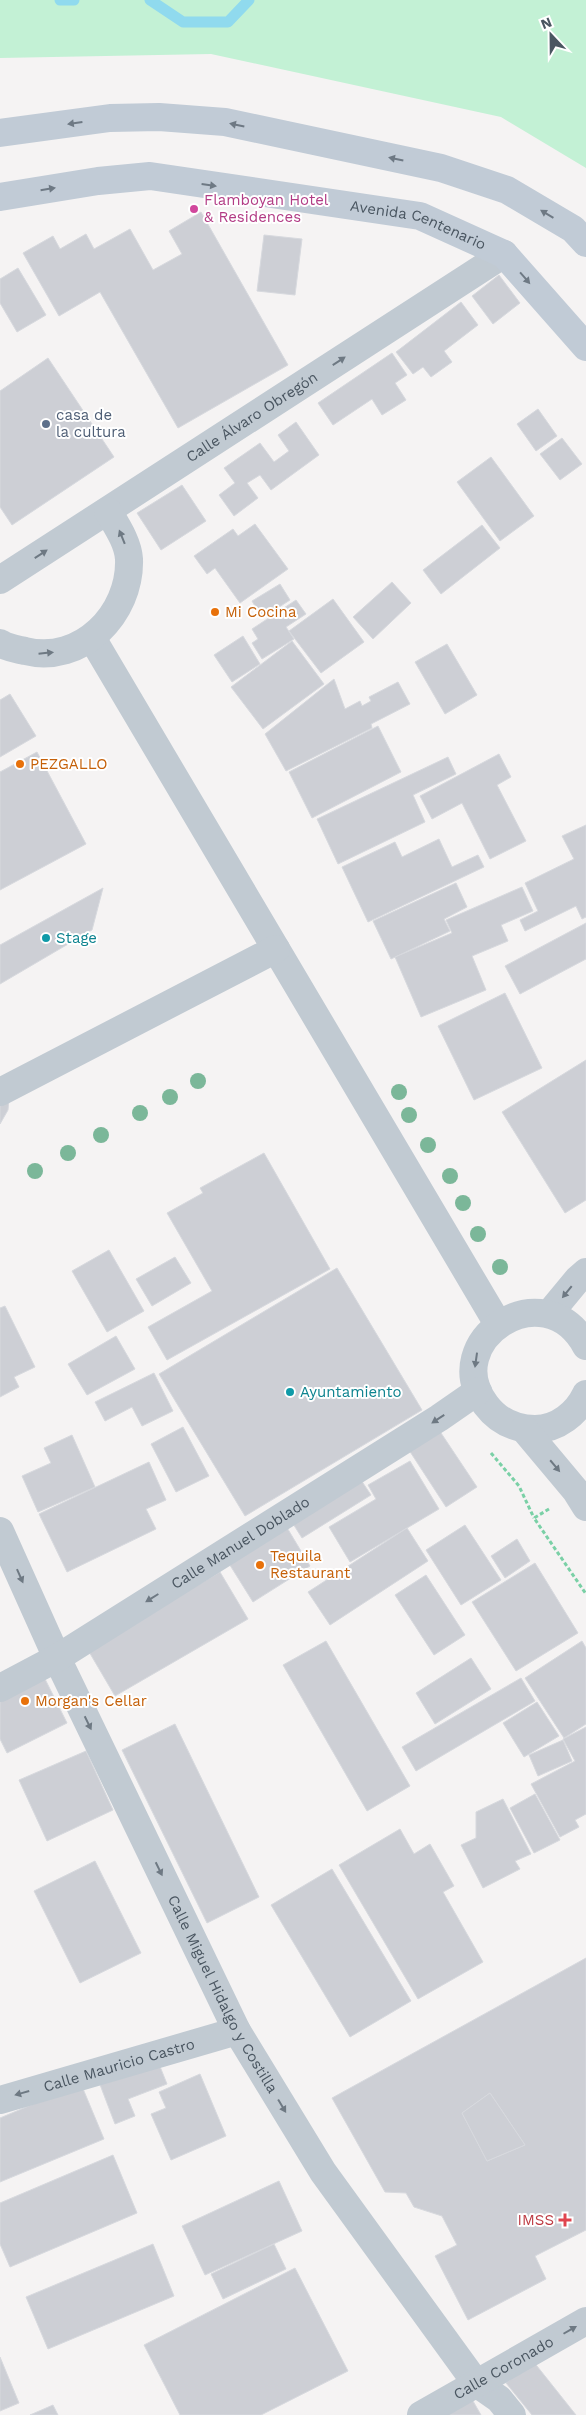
<svg xmlns="http://www.w3.org/2000/svg" width="586" height="2415" viewBox="0 0 586 2415" font-family="'Work Sans',sans-serif">
<style>
.green{fill:#c3f1d5}
.lines{fill:none;stroke-linecap:round;stroke-linejoin:round}
.stream{stroke:#90daee;stroke-width:11}
.building{fill:#cdcfd5;stroke:#d7d9de;fill-rule:evenodd}
.path{stroke:#7ad0a6;stroke-width:3;stroke-dasharray:4 2.5;stroke-linecap:butt}
.street{stroke:#c1cad2;stroke-width:28}
.secondary{stroke:#c1cbd6;stroke-width:28}
.tree{fill:#7bb799}
.oneway{fill:#6e7984}
.oneway2{fill:#6e7983}
.hotel-dot{fill:#d1479c;stroke:#fff;stroke-width:2}
.service-dot{fill:#5c6f8a;stroke:#fff;stroke-width:2}
.food-dot{fill:#e8710a;stroke:#fff;stroke-width:2}
.culture-dot{fill:#0f9aa8;stroke:#fff;stroke-width:2}
.health-dot{fill:#e0444e;stroke:#fff;stroke-width:2}
.labels{text-anchor:middle;stroke-width:4;stroke-linejoin:round;paint-order:stroke}
.hotel-label{font-size:15px;fill:#b23c85;stroke:#fff;text-anchor:start}
.street-label{font-size:15px;fill:#4a5661;stroke:#fff}
.service-label{font-size:15px;fill:#4e5e75;stroke:#fff;text-anchor:start}
.food-label{font-size:15px;fill:#c56008;stroke:#fff;text-anchor:start}
.culture-label{font-size:15px;fill:#0d838f;stroke:#fff;text-anchor:start}
.health-label{font-size:15px;fill:#be3a42;stroke:#fff;text-anchor:end}
</style>
<rect width="100%" height="100%" fill="#f5f3f3"/>
<path class="green" d="M0,0H586V168L501,117L211,54L0,58Z"/>
<g class="lines">
<g class="stream">
<path d="M60,0H74"/>
<path d="M150,0L183,22H228L249,0"/>
</g>
</g>
<g class="building">
<path d="M201,212L288,365L178,428L100,292L59,316L23,253L53,236L60,249L86,234L94,249L130,229L153,270L182,254L169,231Z"/>
<path d="M264,235L302,239L295,295L257,291Z"/>
<path d="M18,268L46,315L17,332L0,303V279Z"/>
<path d="M499,275L520,303L493,324L472,296Z"/>
<path d="M461,302L478,325L444,351L452,362L431,377L423,367L413,374L396,352Z"/>
<path d="M392,353L407,375L395,383L406,400L382,415L372,399L333,425L318,403Z"/>
<path d="M48,358L114,457L12,525L0,507V391Z"/>
<path d="M538,409L557,436L536,451L517,424Z"/>
<path d="M296,422L319,455L271,490L260,475L247,483L258,498L234,516L219,495L235,483L224,468L260,443L274,462L289,451L278,435Z"/>
<path d="M562,438L582,464L560,480L540,454Z"/>
<path d="M491,457L534,516L500,541L457,482Z"/>
<path d="M182,485L206,521L161,550L137,513Z"/>
<path d="M255,524L288,569L240,603L215,568L207,574L194,556L233,529L238,536Z"/>
<path d="M482,525L500,548L441,594L423,570Z"/>
<path d="M392,582L411,603L373,639L353,617Z"/>
<path d="M280,584L290,600L262,618L252,601Z"/>
<path d="M333,599L364,642L321,673L289,631Z"/>
<path d="M296,600L306,614L286,627L294,639L262,659L252,643L258,639L252,629Z"/>
<path d="M243,636L260,664L232,682L214,655Z"/>
<path d="M292,641L324,684L263,729L231,687Z"/>
<path d="M447,644L477,695L445,714L415,662Z"/>
<path d="M334,679L345,709L360,701L362,706L371,701L369,697L398,682L410,704L371,724L372,728L286,771L265,734Z"/>
<path d="M10,694L36,736L0,757V700Z"/>
<path d="M378,726L401,772L312,818L289,772Z"/>
<path d="M37,752L86,844L0,890V772Z"/>
<path d="M499,754L511,777L497,785L526,841L490,859L462,803L432,819L420,796Z"/>
<path d="M448,757L456,774L413,795L425,822L338,864L317,819Z"/>
<path d="M586,825V917L582,919L576,906L525,931L520,920L538,911L525,883L574,859L562,836Z"/>
<path d="M439,839L452,867L478,855L484,867L368,922L342,867L395,842L402,857Z"/>
<path d="M456,883L467,907L444,919L450,931L391,959L373,921Z"/>
<path d="M522,887L533,911L501,925L508,941L472,956L486,990L421,1017L395,957L452,933L446,920Z"/>
<path d="M103,888L92,930L0,984V945Z"/>
<path d="M586,923V959L520,994L505,966Z"/>
<path d="M505,993L542,1068L474,1100L438,1026Z"/>
<path d="M586,1060V1200L565,1213L502,1112Z"/>
<path d="M0,1080L9,1099L8,1110L0,1124Z"/>
<path d="M264,1153L330,1269L167,1360L148,1327L212,1291L167,1213L203,1193L200,1188Z"/>
<path d="M109,1250L144,1311L107,1332L72,1271Z"/>
<path d="M175,1257L191,1283L152,1306L136,1279Z"/>
<path d="M337,1268L422,1410L245,1516L159,1374Z"/>
<path d="M5,1306L35,1367L14,1377L19,1387L0,1397V1308Z"/>
<path d="M116,1336L135,1369L87,1395L68,1364Z"/>
<path d="M154,1373L173,1411L142,1426L132,1407L105,1421L95,1402Z"/>
<path d="M183,1427L209,1476L176,1492L151,1444Z"/>
<path d="M437,1427L477,1487L446,1507L407,1447Z"/>
<path d="M72,1435L95,1487L38,1512L22,1476L51,1463L44,1448Z"/>
<path d="M410,1461L439,1509L350,1562L329,1527L376,1499L368,1485Z"/>
<path d="M149,1462L166,1500L146,1509L156,1529L67,1572L39,1514Z"/>
<path d="M359,1477L371,1495L302,1538L290,1519Z"/>
<path d="M465,1525L501,1580L461,1605L426,1550Z"/>
<path d="M286,1526L310,1566L253,1602L228,1562Z"/>
<path d="M407,1528L428,1561L330,1625L308,1592Z"/>
<path d="M517,1539L530,1561L505,1578L491,1556Z"/>
<path d="M535,1563L578,1633L516,1671L472,1602Z"/>
<path d="M220,1572L248,1619L115,1696L88,1650Z"/>
<path d="M426,1575L465,1635L434,1655L395,1595Z"/>
<path d="M326,1641L410,1786L367,1811L283,1665Z"/>
<path d="M582,1641L586,1648V1724L564,1738L525,1678Z"/>
<path d="M471,1658L491,1689L435,1724L416,1693Z"/>
<path d="M42,1673L67,1723L7,1753L0,1739V1693Z"/>
<path d="M521,1678L535,1701L416,1771L402,1747Z"/>
<path d="M537,1702L559,1736L524,1757L503,1723Z"/>
<path d="M175,1724L259,1897L207,1923L122,1750Z"/>
<path d="M586,1727V1814L575,1820L579,1827L560,1837L531,1784L575,1761L563,1739Z"/>
<path d="M563,1740L572,1761L538,1776L529,1755Z"/>
<path d="M86,1751L113,1810L47,1841L19,1780Z"/>
<path d="M535,1794L560,1840L534,1853L510,1808Z"/>
<path d="M503,1799L531,1854L515,1861L520,1869L483,1888L461,1845L476,1838V1812Z"/>
<path d="M400,1829L414,1854L430,1844L454,1886L443,1892L483,1962L418,1999L339,1865Z"/>
<path d="M95,1861L141,1953L80,1983L34,1891Z"/>
<path d="M332,1869L411,2001L350,2037L271,1905Z"/>
<path d="M586,1958V2230L535,2256L546,2279L468,2320L435,2256L457,2245L442,2216L414,2207L406,2193L385,2192L332,2098ZM490,2093L525,2145L487,2161L462,2113Z"/>
<path d="M157,2059L167,2084L128,2099L135,2116L115,2124L99,2082Z"/>
<path d="M200,2074L226,2136L171,2160L151,2114L166,2108L159,2092Z"/>
<path d="M81,2084L104,2139L0,2182V2118Z"/>
<path d="M490,2093L525,2145L487,2161L462,2113Z"/>
<path d="M113,2155L137,2213L10,2267L0,2244V2203Z"/>
<path d="M279,2181L302,2231L205,2275L182,2226Z"/>
<path d="M153,2244L174,2296L48,2349L26,2297Z"/>
<path d="M274,2244L286,2269L223,2299L211,2274Z"/>
<path d="M295,2268L348,2371L261,2415H180L144,2345Z"/>
<path d="M0,2357L19,2403L0,2411Z"/>
<path d="M533,2361L576,2415H532L506,2383Z"/>
<path d="M469,2394L481,2415H441Z"/>
<path d="M53,2405L58,2415H30Z"/>
</g>
<g class="lines">
<g class="path">
<path d="M491,1453L519,1486L534,1518"/>
<path d="M549,1509L534,1518L586,1594"/>
</g>
<g class="street">
<path id="s1" d="M0,580L504,254"/>
<path d="M92,638L498,1324"/>
<path d="M0,643C7,648 16,649 25,651C81,665 131,614 129,559C128,542 116,525 108,511"/>
<path d="M0,1092L276,949"/>
<path d="M549,1314L578,1279L586,1272"/>
<path d="M586,1346C544,1269 437,1342 486,1405C498,1421 515,1429 535,1429C558,1429 577,1413 586,1394"/>
<path d="M524,1429L576,1491L586,1507"/>
<path id="s2" d="M0,1531L57,1658L237,2031L323,2172L476,2383L499,2399L512,2415"/>
<path id="s3" d="M0,1688L57,1658L439,1418L478,1391"/>
<path id="s4" d="M0,2100L237,2031"/>
<path id="s5" d="M421,2415L586,2321"/>
</g>
<g class="secondary">
<path d="M0,133L110,118L159,117L225,122L441,168L507,190L573,229L586,243"/>
<path id="s6" d="M0,197L98,181L150,176L420,216L504,254L586,347"/>
</g>
</g>
<g class="tree">
<circle cx="198" cy="1081" r="8"/>
<circle cx="399" cy="1092" r="8"/>
<circle cx="170" cy="1097" r="8"/>
<circle cx="140" cy="1113" r="8"/>
<circle cx="409" cy="1115" r="8"/>
<circle cx="101" cy="1135" r="8"/>
<circle cx="428" cy="1145" r="8"/>
<circle cx="68" cy="1153" r="8"/>
<circle cx="35" cy="1171" r="8"/>
<circle cx="450" cy="1176" r="8"/>
<circle cx="463" cy="1203" r="8"/>
<circle cx="478" cy="1234" r="8"/>
<circle cx="500" cy="1267" r="8"/>
</g>
<defs><path id="oneway-solid" d="M-6-.8H1V-3.2L6.5 0L1 3.2V.8H-6Z" transform="scale(1.25)"/></defs>
<g class="oneway">
<use href="#oneway-solid" transform="translate(75 123) rotate(172)"/>
<use href="#oneway-solid" transform="translate(237 125) rotate(-168)"/>
<use href="#oneway-solid" transform="translate(396 159) rotate(-168)"/>
<use href="#oneway-solid" transform="translate(209 185) rotate(8)"/>
<use href="#oneway-solid" transform="translate(48 189) rotate(-9)"/>
<use href="#oneway-solid" transform="translate(547 214) rotate(-149)"/>
<use href="#oneway-solid" transform="translate(525 278) rotate(49)"/>
</g>
<g class="oneway2">
<use href="#oneway-solid" transform="translate(339 361) rotate(-33)"/>
<use href="#oneway-solid" transform="translate(122 537) rotate(-112)"/>
<use href="#oneway-solid" transform="translate(41 554) rotate(-33)"/>
<use href="#oneway-solid" transform="translate(46 653) rotate(-6)"/>
<use href="#oneway-solid" transform="translate(567 1292) rotate(129)"/>
<use href="#oneway-solid" transform="translate(476 1360) rotate(98)"/>
<use href="#oneway-solid" transform="translate(438 1419) rotate(147)"/>
<use href="#oneway-solid" transform="translate(555 1466) rotate(50)"/>
<use href="#oneway-solid" transform="translate(20 1576) rotate(66)"/>
<use href="#oneway-solid" transform="translate(152 1598) rotate(148)"/>
<use href="#oneway-solid" transform="translate(88 1723) rotate(64)"/>
<use href="#oneway-solid" transform="translate(159 1869) rotate(64)"/>
<use href="#oneway-solid" transform="translate(22 2093) rotate(164)"/>
<use href="#oneway-solid" transform="translate(282 2106) rotate(59)"/>
<use href="#oneway-solid" transform="translate(570 2330) rotate(-30)"/>
</g>
<circle class="hotel-dot" cx="194" cy="209" r="5"/>
<circle class="service-dot" cx="46" cy="424" r="5"/>
<g class="food-dot">
<circle cx="215" cy="612" r="5"/>
<circle cx="20" cy="764" r="5"/>
<circle cx="260" cy="1565" r="5"/>
<circle cx="25" cy="1701" r="5"/>
</g>
<g class="culture-dot">
<circle cx="46" cy="938" r="5"/>
<circle cx="290" cy="1392" r="5"/>
</g>
<path class="health-dot" d="M562.5 2212.5h5v5h5v5h-5v5h-5v-5h-5v-5h5z"/>
<g class="labels">
<g class="hotel-label">
<text x="204" y="205">Flamboyan Hotel<tspan x="204" dy="17">&amp; Residences</tspan></text>
</g>
<g class="street-label">
<text dy="5" stroke="none"><textPath href="#s6" startOffset="425">Avenida Centenario</textPath></text>
<text dy="5" stroke="none"><textPath href="#s1" startOffset="300">Calle Álvaro Obregón</textPath></text>
<text dy="5" stroke="none"><textPath href="#s3" startOffset="281">Calle Manuel Doblado</textPath></text>
<text dy="5" stroke="none"><textPath href="#s2" startOffset="514">Calle Miguel Hidalgo y Costilla</textPath></text>
<text dy="5" stroke="none"><textPath href="#s4" startOffset="124">Calle Mauricio Castro</textPath></text>
<text dy="5" stroke="none"><textPath href="#s5" startOffset="95">Calle Coronado</textPath></text>
</g>
<g class="service-label">
<text x="56" y="420">casa de<tspan x="56" dy="17">la cultura</tspan></text>
</g>
<g class="food-label">
<text x="225" y="617">Mi Cocina</text>
<text x="30" y="769">PEZGALLO</text>
<text x="270" y="1561">Tequila<tspan x="270" dy="17">Restaurant</tspan></text>
<text x="35" y="1706">Morgan's Cellar</text>
</g>
<g class="culture-label">
<text x="56" y="943">Stage</text>
<text x="300" y="1397">Ayuntamiento</text>
</g>
<g class="health-label">
<text x="554" y="2225">IMSS</text>
</g>
</g>
<g transform="translate(551 35) rotate(338)" stroke="#ffffff" stroke-width="4" paint-order="stroke">
<path d="M0-4L9 19L0 12L-9 19Z" fill="#4a5661"/>
<text y="-8" font-size="14" font-weight="bold" text-anchor="middle" fill="#4a5661">N</text>
</g>
</svg>
